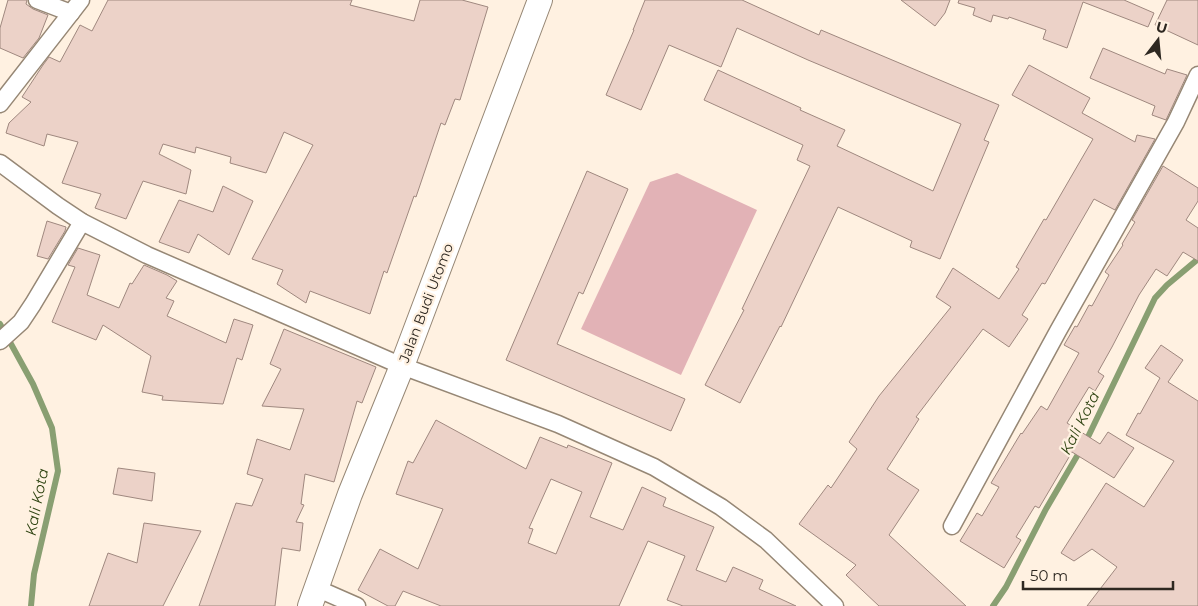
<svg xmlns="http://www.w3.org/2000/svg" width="1198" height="606" viewBox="0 0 1198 606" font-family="Montserrat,sans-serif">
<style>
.green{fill:#e2b2b6}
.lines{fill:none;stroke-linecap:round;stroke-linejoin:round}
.stream{stroke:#899f72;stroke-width:6}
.building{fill:#ecd2c8;stroke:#9f887f;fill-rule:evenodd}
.street-casing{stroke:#968775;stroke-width:19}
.secondary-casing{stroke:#968775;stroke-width:26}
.street{stroke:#fff;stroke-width:16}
.secondary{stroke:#fff;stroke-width:24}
.labels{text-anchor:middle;stroke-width:4.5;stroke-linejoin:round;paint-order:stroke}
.street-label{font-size:14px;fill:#2e2821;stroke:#fff1e1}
.water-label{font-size:15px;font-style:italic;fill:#2f4412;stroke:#fff1e1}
</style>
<rect width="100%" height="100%" fill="#fff1e1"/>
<path class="green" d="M677,173L757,210L681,375L581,329L650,182Z"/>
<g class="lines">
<g class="stream">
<path d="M0,324L33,384L52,428L58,471L34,574L31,606"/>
<path d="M993,606L1006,587L1046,509L1087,439L1155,298L1167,285L1198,259"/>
</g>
</g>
<g class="building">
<path d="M8,0H27L26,4L33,9L48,15L39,38L23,58L0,48V28Z"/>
<path d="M108,0H352L350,5L414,21L420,0H462L488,7L460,100L455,99L445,125L441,123L416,197L414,196L387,273L384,271L370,314L310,291L306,303L277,284L283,270L252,259L313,145L284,132L266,173L230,163L231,157L196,147L195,153L163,144L159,154L191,170L186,194L143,181L126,219L95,208L101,194L62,183L78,142L47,134L44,146L6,133L9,123L31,102L22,97L43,65L49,57L60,62L80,25L92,31Z"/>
<path d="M645,0H742L819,35L821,30L999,105L984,140L989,142L940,259L910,247L912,241L838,207L781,327L780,326L740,403L705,385L744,310L742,309L810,166L797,160L803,145L704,100L718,70L801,108L800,110L845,130L837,146L933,191L961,124L808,60L737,28L721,67L669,45L641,110L606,95L634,30H633Z"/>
<path d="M901,0H950L945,13L935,26Z"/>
<path d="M959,0H1124L1154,13L1148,27L1083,2L1067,48L1043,39L1046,30L1009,17L1008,19L993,15L991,22L973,15L975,8L958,3Z"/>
<path d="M1167,0H1198V45L1155,25Z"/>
<path d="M1103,48L1165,74L1167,69L1187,75L1166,120L1152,115L1155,106L1090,78Z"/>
<path d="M1029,65L1090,98L1082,113L1135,142L1137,135L1155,139L1115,210L1094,199L1045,284L1042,283L1022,315L1028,319L1009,347L983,329L916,417L919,419L887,469L919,490L889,535L966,606H879L846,575L856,565L799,524L828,485L831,488L857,449L849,442L879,396L951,307L936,297L953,268L999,299L1019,269L1016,267L1044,219L1046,220L1093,139L1012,95Z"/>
<path d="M1163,166L1198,188V201L1186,220L1198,228V261L1183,252L1167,276L1156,269L1139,295L1112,347L1098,372L1104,376L1095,391L1089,387L1067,423L1100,444L1108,432L1134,448L1114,478L1072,452L1039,508L1035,506L1016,537L1021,540L1004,568L960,541L977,513L982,516L999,487L991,483L1021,433L1022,434L1041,406L1047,410L1079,353L1064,345L1075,326L1077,327L1089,305L1092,306L1109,275L1105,272L1123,245L1122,244L1135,222L1132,220Z"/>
<path d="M587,171L628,189L583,294L579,292L557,344L685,399L671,431L506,360Z"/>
<path d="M223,186L253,201L229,255L198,234L189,253L159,242L179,200L213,212Z"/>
<path d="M47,221L66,227L65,231L48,259L37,256Z"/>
<path d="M78,248L100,255L87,295L119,308L130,283L132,284L144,265L167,275L177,281L166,298L174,301L167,316L226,343L234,319L253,325L242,360L237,358L223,404L162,400L163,396L142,392L151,356L103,325L96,340L52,322L75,267L68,265Z"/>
<path d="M284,329L376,367L362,403L357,401L334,482L305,474L301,504L304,505L296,522L303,523L300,551L282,548L275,606H199L236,503L252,506L263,479L247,474L257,439L290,450L304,409L262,406L281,369L270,364Z"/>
<path d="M1161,345L1183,360L1168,382L1198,401V606H1087L1117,567L1092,549L1074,561L1061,553L1106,483L1144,507L1174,461L1126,435L1138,413L1140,414L1160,378L1145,368Z"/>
<path d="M436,420L526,469L540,437L567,448L568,445L612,463L590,517L623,530L642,487L666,498L663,506L714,527L696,570L726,582L733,567L763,580L759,589L796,606H683L667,600L685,556L648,541L619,606H441L403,591L395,606H388L358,590L380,549L418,569L443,509L396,494L408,461L413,463ZM551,479L582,492L556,554L528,543L533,529L529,528Z"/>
<path d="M118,468L155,473L152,501L113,494Z"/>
<path d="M144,523L201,531L163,606H89L108,553L137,563Z"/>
</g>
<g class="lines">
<defs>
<g id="street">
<path d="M37,0L71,13L81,0"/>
<path d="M0,104L71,13"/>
<path d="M0,163L58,206L82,222L147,255L402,366L558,424L654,467L721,507L766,540L835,606"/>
<path d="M0,341L21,322L33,304L82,222"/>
<path d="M952,526L1058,331L1176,122L1198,75"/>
<path d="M316,588L357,606"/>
</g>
<path id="secondary" d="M310,606L350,494L402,366L540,0"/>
</defs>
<use href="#street" class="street-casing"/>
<use href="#secondary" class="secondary-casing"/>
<use href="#street" class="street"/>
<use href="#secondary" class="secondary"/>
</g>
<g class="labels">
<g class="street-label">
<text transform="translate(426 303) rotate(-69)" y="5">Jalan Budi Utomo</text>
</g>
<g class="water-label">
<text transform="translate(1080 423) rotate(-63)" y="5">Kali Kota</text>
<text transform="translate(37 502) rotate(-79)" y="5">Kali Kota</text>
</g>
</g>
<g transform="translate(1158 40) rotate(16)" stroke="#fff1e1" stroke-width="4" paint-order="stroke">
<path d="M0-4L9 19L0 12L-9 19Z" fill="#2e2821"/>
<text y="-8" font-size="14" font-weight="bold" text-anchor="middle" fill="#2e2821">U</text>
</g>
<path d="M1023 581v8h150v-8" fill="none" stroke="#2e2821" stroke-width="2.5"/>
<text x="1030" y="581" font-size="15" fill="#2e2821" stroke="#fff1e1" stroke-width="4" paint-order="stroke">50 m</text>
</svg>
